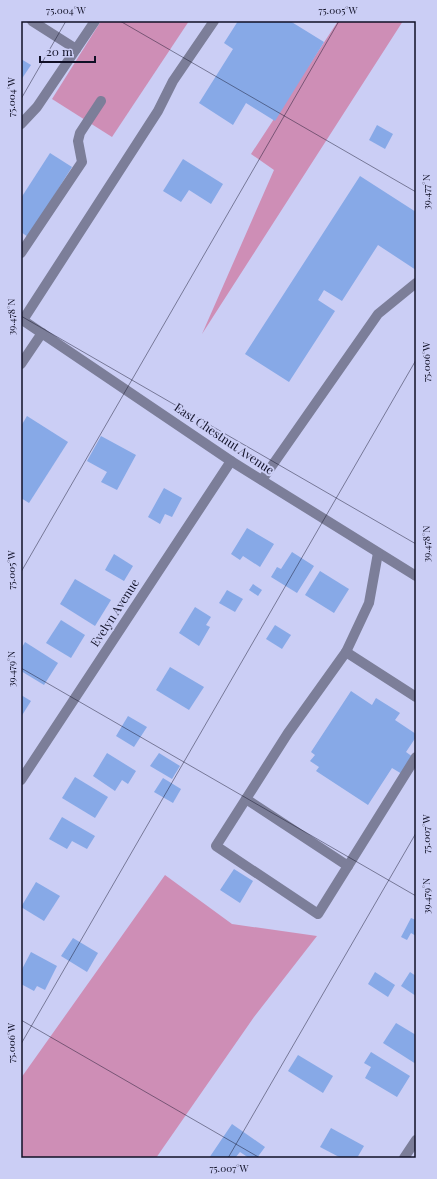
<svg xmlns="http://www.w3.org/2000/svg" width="437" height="1179" viewBox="0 0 437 1179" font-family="'Playfair Display',serif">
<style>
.green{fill:#ce8eb6}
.building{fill:#87a9e7}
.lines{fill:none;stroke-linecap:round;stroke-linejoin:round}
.minor{stroke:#7c7e99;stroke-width:10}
.ticks{fill:none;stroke:#101026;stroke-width:1;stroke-opacity:0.45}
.labels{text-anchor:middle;stroke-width:4;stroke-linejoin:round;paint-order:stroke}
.street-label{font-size:12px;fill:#101026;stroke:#cbcef5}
.neatline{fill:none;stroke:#101026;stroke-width:1.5}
.ticks-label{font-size:10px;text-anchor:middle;fill:#101026}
</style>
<rect width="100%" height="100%" fill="#cbcef5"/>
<g class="green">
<path d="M101,21H189L112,137L52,99Z"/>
<path d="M338,21H403L202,334L274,170L251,154Z"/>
<path d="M165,875L232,924L317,936L254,1017L156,1158H21V1078Z"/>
</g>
<g class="building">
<path d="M238,21H290L324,42L275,121L246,103L233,125L199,103L233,49L224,43Z"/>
<path d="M21,59L31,65L21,80Z"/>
<path d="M377,125L393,134L385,149L369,140Z"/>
<path d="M50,153L72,167L28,237L21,232V198Z"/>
<path d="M183,159L223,184L211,204L189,190L181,202L163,191Z"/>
<path d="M360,176L416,212V270L378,245L342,301L324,290L318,300L335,311L289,382L245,354Z"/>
<path d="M27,416L68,442L29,503L21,498V426Z"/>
<path d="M101,436L136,455L117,490L101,482L107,472L87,461Z"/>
<path d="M164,488L182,498L172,517L165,514L160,524L148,517Z"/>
<path d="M247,528L274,544L260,567L243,556L240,560L231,554Z"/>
<path d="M292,552L314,566L297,593L271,577L277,567L281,569Z"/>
<path d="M114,554L133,566L124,581L105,570Z"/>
<path d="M320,571L349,589L334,613L305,595Z"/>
<path d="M75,579L111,600L95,626L60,604Z"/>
<path d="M253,584L262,590L258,596L249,590Z"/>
<path d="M227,590L243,599L235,612L219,603Z"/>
<path d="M195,607L211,617L206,625L210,627L199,646L179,633Z"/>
<path d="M61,620L85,635L71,658L46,643Z"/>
<path d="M275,625L291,635L282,649L266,639Z"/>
<path d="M25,642L58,663L44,685L21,671V649Z"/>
<path d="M170,667L204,687L189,710L156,690Z"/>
<path d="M351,691L372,705L376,698L400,713L395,720L416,734V737L406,752L413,757L402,774L392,768L368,805L316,771L319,767L310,761L315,755L311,752Z"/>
<path d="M21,695L31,701L21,717Z"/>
<path d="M128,716L147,727L134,747L116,736Z"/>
<path d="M107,753L136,771L128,784L122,780L115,791L93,776Z"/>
<path d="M159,753L180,766L172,779L150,766Z"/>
<path d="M75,777L108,797L95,818L62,798Z"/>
<path d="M163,778L181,789L173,803L154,792Z"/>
<path d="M62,817L95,836L87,849L72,841L67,849L49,839Z"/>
<path d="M234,869L253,881L240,903L220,890Z"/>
<path d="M36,882L60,896L44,921L21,907Z"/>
<path d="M411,918L416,920V936L411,933L407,940L401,937Z"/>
<path d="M73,938L98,953L87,972L61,956Z"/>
<path d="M31,952L57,966L45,990L37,986L34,991L21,984V971Z"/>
<path d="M375,972L395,985L388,997L368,984Z"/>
<path d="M410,972L416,976V996L401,986Z"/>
<path d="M396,1023L416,1035V1064L383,1043Z"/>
<path d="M371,1052L410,1076L397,1097L365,1078L371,1067L364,1063Z"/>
<path d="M298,1055L333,1076L323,1093L288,1071Z"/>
<path d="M232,1124L265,1147L257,1158H249L240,1152L235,1158H209Z"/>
<path d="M331,1128L364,1146L357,1158H341L320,1147Z"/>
</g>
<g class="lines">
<g class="minor">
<path d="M32,21L76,49"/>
<path d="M21,124L37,107L95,21"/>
<path d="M21,253L82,162L78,141L80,133L101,101"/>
<path d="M21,319L231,461L416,576"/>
<path d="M23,320L158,111L173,81L214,21"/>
<path d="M21,364L42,333"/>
<path d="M262,480L378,314L416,283"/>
<path d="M378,553L369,603L346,652L288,733L216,846L318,914L416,757"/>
<path d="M346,652L416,697"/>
<path d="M21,780L231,461"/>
<path d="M246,799L348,866"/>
<path d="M404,1158L416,1140"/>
</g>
</g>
<path class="ticks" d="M120,21L416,192M21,99L66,21M21,316L416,544M21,572L339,21M21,668L416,896M21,1020L260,1158M21,1044L416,360M228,1158L416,833"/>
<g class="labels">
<g class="street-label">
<text transform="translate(224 439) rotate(34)" y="4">East Chestnut Avenue</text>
<text transform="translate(115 613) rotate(-57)" y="4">Evelyn Avenue</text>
</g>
</g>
<rect width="437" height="1179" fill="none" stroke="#cbcef5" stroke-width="44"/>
<path d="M40 56v6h55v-6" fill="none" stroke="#101026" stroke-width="2"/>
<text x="46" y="56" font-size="12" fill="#101026" stroke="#cbcef5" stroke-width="3" paint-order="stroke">20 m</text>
<rect x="22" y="22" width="393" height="1135" class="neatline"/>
<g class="ticks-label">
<text x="66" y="14">75.004°W</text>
<text x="338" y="14">75.005°W</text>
<text transform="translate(11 97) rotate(-90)" y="4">75.004°W</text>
<text transform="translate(426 192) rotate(-90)" y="4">39.477°N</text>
<text transform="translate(11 317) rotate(-90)" y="4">39.478°N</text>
<text transform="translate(426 362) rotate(-90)" y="4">75.006°W</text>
<text transform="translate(426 544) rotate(-90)" y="4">39.478°N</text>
<text transform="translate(11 570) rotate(-90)" y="4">75.005°W</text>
<text transform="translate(11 669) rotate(-90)" y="4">39.479°N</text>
<text transform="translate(426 834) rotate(-90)" y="4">75.007°W</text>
<text transform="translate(426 896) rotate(-90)" y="4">39.479°N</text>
<text transform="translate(11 1043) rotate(-90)" y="4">75.006°W</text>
<text x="229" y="1172">75.007°W</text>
</g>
</svg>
